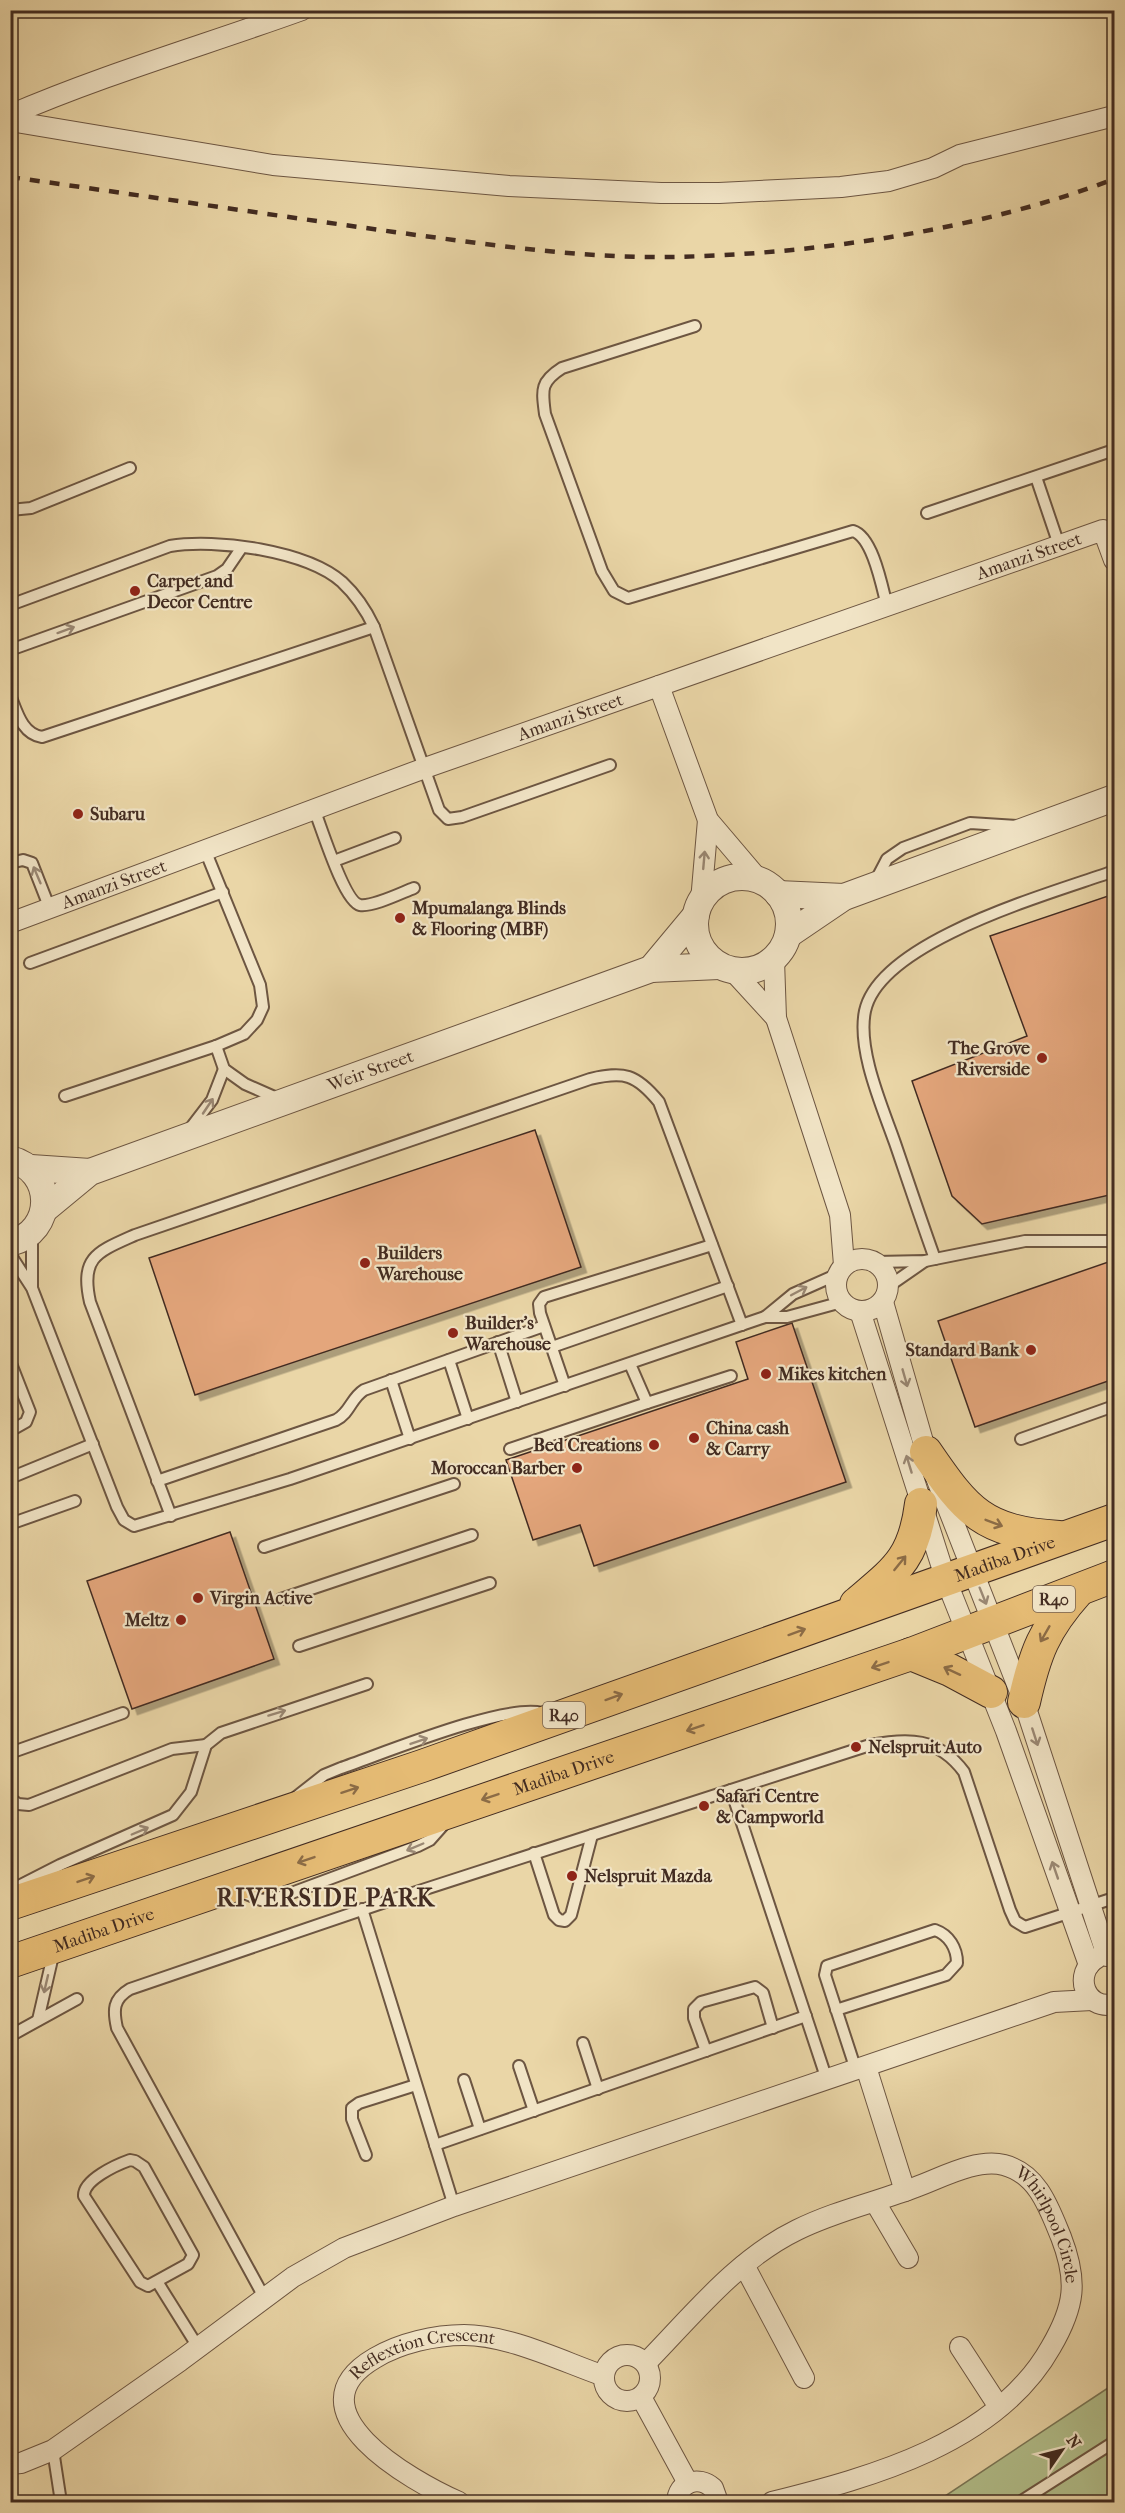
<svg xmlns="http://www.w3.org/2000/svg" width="1125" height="2513" viewBox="0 0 1125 2513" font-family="'IM FELL French Canon',serif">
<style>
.green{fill:#b2bf8b;stroke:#7a7656;stroke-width:1.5}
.building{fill:#e4a67c;stroke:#432c21;stroke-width:1.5;filter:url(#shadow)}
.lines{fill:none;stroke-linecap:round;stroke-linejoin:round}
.service-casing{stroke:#6d5642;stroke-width:14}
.minor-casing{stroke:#6d5642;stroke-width:22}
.tertiary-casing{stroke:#6d5642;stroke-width:28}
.primary-casing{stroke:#432c21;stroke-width:34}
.service{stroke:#f1e4c6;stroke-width:10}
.minor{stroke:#f1e4c6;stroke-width:20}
.tertiary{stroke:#f1e4c6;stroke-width:26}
.primary{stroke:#e5bb74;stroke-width:32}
.rail{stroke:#432c21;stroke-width:4.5;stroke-dasharray:10 10;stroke-linecap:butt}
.oneway{stroke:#9a8874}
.oneway2{stroke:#8c6c46}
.poi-dot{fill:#8f2418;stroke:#f1e4c6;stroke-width:2}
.labels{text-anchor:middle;stroke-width:4.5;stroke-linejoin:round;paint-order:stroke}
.shield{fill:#f1e4c6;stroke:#776352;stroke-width:1.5}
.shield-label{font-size:16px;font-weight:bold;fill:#432c21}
.street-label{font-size:18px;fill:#432c21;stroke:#f1e4c6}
.poi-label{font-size:18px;font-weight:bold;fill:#432c21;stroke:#f1e4c6;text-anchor:start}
.district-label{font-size:24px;font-weight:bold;letter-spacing:1.5px;fill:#432c21;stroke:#f1e4c6}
</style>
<defs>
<filter id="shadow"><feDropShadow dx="5.5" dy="5.5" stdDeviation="0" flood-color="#0004"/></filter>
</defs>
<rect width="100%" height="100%" fill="#ead6a7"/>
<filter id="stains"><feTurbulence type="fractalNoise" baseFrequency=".00333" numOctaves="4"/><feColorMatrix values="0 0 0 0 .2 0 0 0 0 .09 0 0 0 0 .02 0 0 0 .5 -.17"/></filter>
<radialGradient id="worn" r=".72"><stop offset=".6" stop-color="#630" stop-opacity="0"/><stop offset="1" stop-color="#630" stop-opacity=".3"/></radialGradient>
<path class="green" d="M1114,2384V2502H936Z"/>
<g class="building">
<path d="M1114,894V1194L982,1224L952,1196L912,1081L1027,1036L990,936Z"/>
<path d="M535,1130L581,1267L195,1395L149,1258Z"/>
<path d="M1114,1260V1379L975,1427L938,1321Z"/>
<path d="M792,1323L846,1482L594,1566L580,1525L533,1540L506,1460L748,1379L736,1342Z"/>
<path d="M230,1532L274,1659L132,1709L87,1581Z"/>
</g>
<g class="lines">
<defs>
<g id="service">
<path d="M695,326L562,368C540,382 542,390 545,414L602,571L614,591L628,598L853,531C873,537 882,587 887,606"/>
<path d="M1036,477L1059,545"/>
<path d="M10,510L31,508L130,468"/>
<path d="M927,513L1114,450"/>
<path d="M10,605L170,546C216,538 307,551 342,582C356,595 366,610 374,627L439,810L448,819L462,817L610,765"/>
<path d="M10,650L217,576L227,569L242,547"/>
<path d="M10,695C17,712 22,734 42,737L374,627"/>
<path d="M314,809C321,826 344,902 360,905C373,907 401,893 414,888"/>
<path d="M334,861L395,838"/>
<path d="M10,863L23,860L32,863L50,909"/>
<path d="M875,882L887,859L903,848L970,823L1017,826"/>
<path d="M30,963L223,892"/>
<path d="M216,1046L224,1069L245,1084L279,1099"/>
<path d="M65,1096L216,1046L244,1034L257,1020L263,1007L260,985L205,850"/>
<path d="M189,1130L212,1100L224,1069"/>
<path d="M32,1234V1287"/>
<path d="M10,1254L32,1288L117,1507L124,1520L134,1526L290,1479L765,1317H787L842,1302"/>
<path d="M935,1259C921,1220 908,1181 895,1143C882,1106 857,1050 865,1011C880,940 1053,893 1114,871"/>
<path d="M876,1262L925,1261L1025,1241H1114"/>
<path d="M889,1286L925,1261"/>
<path d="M765,1317L793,1294L838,1274"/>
<path d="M498,1342L517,1402"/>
<path d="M552,1347L728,1286"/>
<path d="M449,1360L468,1419"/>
<path d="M10,1361L30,1412L26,1422L10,1431"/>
<path d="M630,1364L647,1403L731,1376"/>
<path d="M391,1380L410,1439"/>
<path d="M565,1386L540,1313L539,1304L544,1297L712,1245"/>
<path d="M1021,1439L1114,1406"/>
<path d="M510,1449L647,1403"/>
<path d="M10,1478L93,1444"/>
<path d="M157,1481L336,1420C350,1413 351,1398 364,1390L544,1326"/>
<path d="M171,1516L90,1302C80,1257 97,1252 135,1235L590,1079C624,1071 636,1074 659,1102L742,1325"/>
<path d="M10,1524L75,1501"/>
<path d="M264,1547L454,1484"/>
<path d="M281,1599L472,1535"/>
<path d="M299,1646L490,1583"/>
<path d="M10,1753L123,1713"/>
<path d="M731,1790L827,2080"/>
<path d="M296,1797L324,1775L341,1768C382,1754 505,1703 542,1713"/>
<path d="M10,1798L18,1804L29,1805L172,1749L206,1745"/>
<path d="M534,1853L554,1915L559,1920L565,1921L571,1915L592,1835"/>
<path d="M13,1889L60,1865L173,1815L191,1792L206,1745L221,1733L367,1684"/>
<path d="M239,1891L261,1900L278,1898L418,1846L430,1840L446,1822"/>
<path d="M362,1909L454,2206"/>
<path d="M836,2010L946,1975L957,1963C957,1948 949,1935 935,1930L827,1966L825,1975L856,2070"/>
<path d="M38,2020L54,1951"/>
<path d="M10,2036L77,1999"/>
<path d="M583,2043L598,2089"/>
<path d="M706,2051L694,2018V2009L701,2002L755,1987L763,1993L773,2028"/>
<path d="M519,2066L534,2111"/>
<path d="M464,2080L480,2129"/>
<path d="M435,2145L806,2016"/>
<path d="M366,2155L352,2119V2108L359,2103L416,2085"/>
<path d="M130,2160L135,2161L144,2167L193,2255L188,2264L148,2286L140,2282L84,2196C83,2180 116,2165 130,2160Z"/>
<path d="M158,2283L198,2347"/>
<path d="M264,2297L117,2028C113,2010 113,1999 130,1989L385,1902L870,1745C908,1738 938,1737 964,1772L1010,1910L1015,1921L1025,1927L1114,1898"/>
<path d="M53,2450L61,2502"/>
<path d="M1020,2502L1114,2442"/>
</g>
<g id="minor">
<path d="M10,115C105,74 205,45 302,10"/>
<path d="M10,121L273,165L509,186L661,193H719L841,187L889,181L933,168L960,155L1114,116"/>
<path d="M659,686L708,820L759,880"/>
<path d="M701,901L708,820"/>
<path id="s1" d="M10,923L425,768L1103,530L1114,560"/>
<path d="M774,960L776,1018L840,1215L844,1265"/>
<path d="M733,971L776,1018"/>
<circle cx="862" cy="1285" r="26"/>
<path d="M883,1302L926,1452L1024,1702L1107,1956"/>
<path d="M860,1311L946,1580L1006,1731L1089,1965"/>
<path d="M1097,1958C1072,1973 1085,2011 1114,2004"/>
<path d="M866,2067L905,2191"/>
<path d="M875,2202L908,2258"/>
<path d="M744,2265L804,2378"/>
<path d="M960,2347L999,2407"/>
<circle cx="627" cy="2378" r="23"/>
<path id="s2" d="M646,2363C692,2316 737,2259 797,2230C835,2211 877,2202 916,2187C941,2178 976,2158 1004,2165C1038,2174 1049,2208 1061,2237C1078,2281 1075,2306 1051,2347C997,2443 872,2477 772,2502"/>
<path d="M641,2397L688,2483"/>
<path d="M10,2464L21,2463L53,2450L180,2361L293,2277L344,2248L454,2206L1054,2002L1092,2000"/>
<path id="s3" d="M459,2502C411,2481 286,2410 375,2358C400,2343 435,2335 464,2335C509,2335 561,2361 604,2376"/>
<path d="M677,2502C678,2482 698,2475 713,2488L718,2502"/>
</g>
<g id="tertiary">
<circle cx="742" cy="924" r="47"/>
<path d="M778,894L844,897"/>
<path d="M788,935L844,897L1114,798"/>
<path d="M651,969L696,915"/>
<path d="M10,1159C55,1170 56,1232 10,1243"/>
<path d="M31,1168L90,1172"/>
<path id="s4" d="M44,1210L90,1172L651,969L719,966"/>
</g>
<g id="primary">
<path d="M926,1452C967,1512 983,1532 1059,1537"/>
<path d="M856,1604C896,1570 914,1559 921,1504"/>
<path d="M911,1654L950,1670L991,1692"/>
<path d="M1024,1702C1035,1653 1044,1629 1078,1591"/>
<path id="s5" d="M10,1904L422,1766L1114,1520"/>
<path id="s6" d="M10,1962L911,1654L1114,1576"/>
</g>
</defs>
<use href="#service" class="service-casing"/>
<use href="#minor" class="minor-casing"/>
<use href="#tertiary" class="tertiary-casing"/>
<use href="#primary" class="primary-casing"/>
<use href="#service" class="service"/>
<use href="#minor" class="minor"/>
<use href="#tertiary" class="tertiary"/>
<use href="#primary" class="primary"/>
<path class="rail" d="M10,177C138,195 266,214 394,232C485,244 577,258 668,257C810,255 982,230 1114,179"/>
</g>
<defs><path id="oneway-shaft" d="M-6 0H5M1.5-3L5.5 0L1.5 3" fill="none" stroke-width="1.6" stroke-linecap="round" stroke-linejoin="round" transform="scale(1.5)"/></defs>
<g class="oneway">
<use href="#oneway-shaft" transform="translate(66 630) rotate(-20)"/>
<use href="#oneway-shaft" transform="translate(704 860) rotate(-85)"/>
<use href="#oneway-shaft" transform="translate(37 875) rotate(-113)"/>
<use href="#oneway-shaft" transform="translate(208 1106) rotate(-56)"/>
<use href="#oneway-shaft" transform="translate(799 1291) rotate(-28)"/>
<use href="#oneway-shaft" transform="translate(905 1378) rotate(74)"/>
<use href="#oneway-shaft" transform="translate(909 1464) rotate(-107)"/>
<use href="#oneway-shaft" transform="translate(983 1596) rotate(68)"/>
<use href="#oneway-shaft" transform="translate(277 1713) rotate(-17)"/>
<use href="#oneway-shaft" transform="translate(1035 1737) rotate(72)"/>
<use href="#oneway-shaft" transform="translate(419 1741) rotate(-19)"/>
<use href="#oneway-shaft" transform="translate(140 1831) rotate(-23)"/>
<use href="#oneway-shaft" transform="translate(415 1847) rotate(157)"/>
<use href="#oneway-shaft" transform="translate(1055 1870) rotate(-109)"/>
<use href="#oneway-shaft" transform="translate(46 1984) rotate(103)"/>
</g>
<g class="oneway2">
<use href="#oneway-shaft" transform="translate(994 1523) rotate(21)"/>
<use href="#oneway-shaft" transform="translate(900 1563) rotate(-51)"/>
<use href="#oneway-shaft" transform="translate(797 1632) rotate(-20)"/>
<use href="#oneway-shaft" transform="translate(1045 1634) rotate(120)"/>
<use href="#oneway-shaft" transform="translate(880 1665) rotate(161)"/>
<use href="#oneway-shaft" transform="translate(952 1671) rotate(-155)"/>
<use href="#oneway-shaft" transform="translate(614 1697) rotate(-20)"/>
<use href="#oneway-shaft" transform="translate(695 1728) rotate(161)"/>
<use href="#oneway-shaft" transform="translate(350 1790) rotate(-18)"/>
<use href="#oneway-shaft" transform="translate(490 1797) rotate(161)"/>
<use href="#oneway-shaft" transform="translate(306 1860) rotate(161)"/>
<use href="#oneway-shaft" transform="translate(86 1879) rotate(-19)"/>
</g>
<g class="poi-dot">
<circle cx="135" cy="591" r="6"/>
<circle cx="78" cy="814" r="6"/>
<circle cx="400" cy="918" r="6"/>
<circle cx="1042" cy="1058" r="6"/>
<circle cx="365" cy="1263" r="6"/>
<circle cx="453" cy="1333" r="6"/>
<circle cx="1031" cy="1350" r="6"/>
<circle cx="766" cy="1374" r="6"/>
<circle cx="694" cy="1438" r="6"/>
<circle cx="654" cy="1445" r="6"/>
<circle cx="577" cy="1468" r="6"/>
<circle cx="198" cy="1598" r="6"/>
<circle cx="181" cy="1620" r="6"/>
<circle cx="856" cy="1747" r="6"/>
<circle cx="704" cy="1806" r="6"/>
<circle cx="572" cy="1876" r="6"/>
</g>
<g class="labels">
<g class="shield">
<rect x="1033" y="1586" width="42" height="26" rx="4.5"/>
<rect x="543" y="1702" width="42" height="26" rx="4.5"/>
</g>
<g class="shield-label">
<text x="1054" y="1605">R40</text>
<text x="564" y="1721">R40</text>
</g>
<g class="street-label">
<text dy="6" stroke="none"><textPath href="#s1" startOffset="1083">Amanzi Street</textPath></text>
<text dy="6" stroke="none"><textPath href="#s1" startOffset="597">Amanzi Street</textPath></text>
<text dy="6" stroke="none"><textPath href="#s1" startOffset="111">Amanzi Street</textPath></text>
<text dy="6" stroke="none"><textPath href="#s4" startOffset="358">Weir Street</textPath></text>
<text dy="6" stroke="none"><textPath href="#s5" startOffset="1053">Madiba Drive</textPath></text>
<text dy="6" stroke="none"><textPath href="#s6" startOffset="585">Madiba Drive</textPath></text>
<text dy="6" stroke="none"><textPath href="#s6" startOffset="99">Madiba Drive</textPath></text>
<text dy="6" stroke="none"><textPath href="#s2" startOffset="500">Whirlpool Circle</textPath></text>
<text dy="6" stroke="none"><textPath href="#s3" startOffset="262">Reflextion Crescent</textPath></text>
</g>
<g class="poi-label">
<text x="147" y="587">Carpet and<tspan x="147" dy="21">Decor Centre</tspan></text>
<text x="90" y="820">Subaru</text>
<text x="412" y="914">Mpumalanga Blinds<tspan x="412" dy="21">&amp; Flooring (MBF)</tspan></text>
<text x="1030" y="1054" text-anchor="end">The Grove<tspan x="1030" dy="21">Riverside</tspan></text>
<text x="377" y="1259">Builders<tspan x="377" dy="21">Warehouse</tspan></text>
<text x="465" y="1329">Builder's<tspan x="465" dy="21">Warehouse</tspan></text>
<text x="1019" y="1356" text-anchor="end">Standard Bank</text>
<text x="778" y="1380">Mikes kitchen</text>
<text x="706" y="1434">China cash<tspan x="706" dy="21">&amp; Carry</tspan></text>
<text x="642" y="1451" text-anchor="end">Bed Creations</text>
<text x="565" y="1474" text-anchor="end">Moroccan Barber</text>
<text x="210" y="1604">Virgin Active</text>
<text x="169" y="1626" text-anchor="end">Meltz</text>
<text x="868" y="1753">Nelspruit Auto</text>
<text x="716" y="1802">Safari Centre<tspan x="716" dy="21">&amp; Campworld</tspan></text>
<text x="584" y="1882">Nelspruit Mazda</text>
</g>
<g class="district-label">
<text x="326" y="1906">RIVERSIDE PARK</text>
</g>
</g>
<rect width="1125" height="2513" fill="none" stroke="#ead6a7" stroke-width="36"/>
<rect x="12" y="12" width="1101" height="2489" fill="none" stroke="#432c21" stroke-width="3"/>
<rect x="18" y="18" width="1089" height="2477" fill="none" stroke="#432c21" stroke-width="1.5"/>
<g transform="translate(1062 2450) rotate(55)" stroke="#f1e4c6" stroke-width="4.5" paint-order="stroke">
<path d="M0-4.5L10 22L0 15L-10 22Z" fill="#432c21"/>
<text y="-9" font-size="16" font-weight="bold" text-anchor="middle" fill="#432c21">N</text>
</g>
<rect width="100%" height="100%" filter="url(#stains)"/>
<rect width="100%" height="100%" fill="url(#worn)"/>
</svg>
